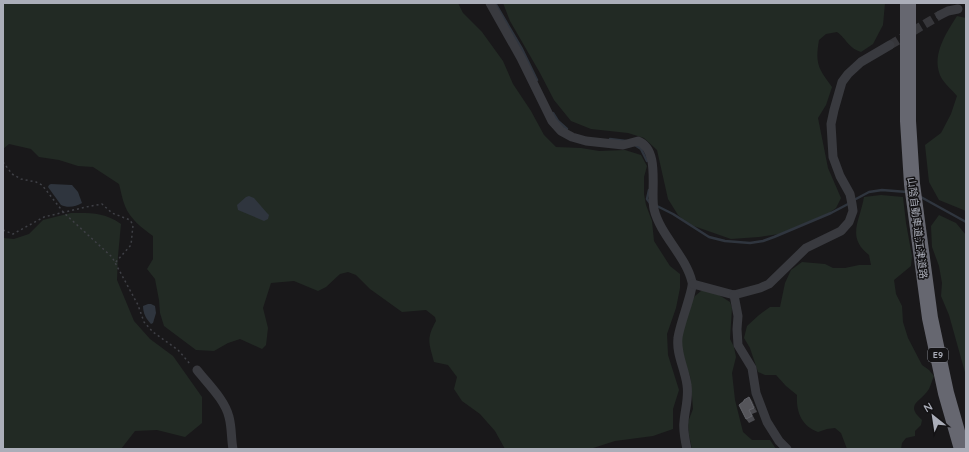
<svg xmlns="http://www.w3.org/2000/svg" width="969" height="452" viewBox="0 0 969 452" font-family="Quicksand,'Noto Sans JP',sans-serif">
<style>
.green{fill:#222a24}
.water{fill:#2f353e}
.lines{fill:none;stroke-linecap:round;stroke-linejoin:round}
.stream{stroke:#2f353e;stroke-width:2.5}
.minor-tunnel{stroke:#36363a;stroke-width:9;stroke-dasharray:9 4.5;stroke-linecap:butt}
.path{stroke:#3f4046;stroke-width:1.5;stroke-dasharray:2 3;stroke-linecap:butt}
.minor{stroke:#393a3f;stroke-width:9}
.motorway{stroke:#666770;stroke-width:16}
.wall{fill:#4a4a4f}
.shaded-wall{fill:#323235}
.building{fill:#55555a;stroke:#626369}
.labels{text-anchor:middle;stroke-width:3;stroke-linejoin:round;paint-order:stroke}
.shield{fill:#141315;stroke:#7e8088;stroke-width:1}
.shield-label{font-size:9px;font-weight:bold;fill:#abaeb9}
.street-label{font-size:10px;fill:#abaeb9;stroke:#141315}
</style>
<rect width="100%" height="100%" fill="#19181a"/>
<g class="green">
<path d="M3,3H458L463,13L482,32L503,61L513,84L531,111L544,135L556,147L581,148L599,151L625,150L641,155L647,166L644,177V194L646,205L652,221L654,241L670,266L680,274V288L676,308L667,334L668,355L679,390L673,409V429L653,436L615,441L590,449H505L495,431L480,414L462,401L454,389L457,377L448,365L434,362C429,343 426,339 436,321L435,317L426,310L402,312L370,289L356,275L348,272L340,274L326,287L318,291L294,281L271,283L263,308L268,328L266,345L262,349L240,339L228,343L214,351L196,350L164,326L160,313L159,300L155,279L147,269L153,259V236C142,228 130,219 125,206C122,199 121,191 119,184L93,167L78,166L59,160L39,157L31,149L9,144L3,149Z"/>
<path d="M503,3H885L883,25L873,44L861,52C847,47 847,39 837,32L826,34L819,40C815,64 818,68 832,87L826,105L818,118L828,168L841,198L836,208L829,213L779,234L759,237L731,239L688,224L678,215L668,199L657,150L644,138L628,133L591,129L571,121L554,100L540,73L510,21Z"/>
<path d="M957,16L966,18V211L939,200L929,182L925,145L941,133L951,114L957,96C953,91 946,85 942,79C930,57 945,35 957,16Z"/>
<path d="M881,195L903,197L906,223L912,256L911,266L894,280L896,294L902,306L903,322L908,338L922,365L929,370L934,376C932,380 931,385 929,389C921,402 904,404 922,420L921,425L915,431V436L906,438L902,443L901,449H847L841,433L835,428L827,429L818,432C801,426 796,411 797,395L786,386L776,375H765L758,372L750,348L744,338L747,326L759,315L770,307H780L785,283L791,270L802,262L825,264L833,268H845L859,265H871L869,255C846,237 860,221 864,197Z"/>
<path d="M71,213C91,213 104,212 121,224L118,256L117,280L134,321L150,339L173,356L202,397V423L185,437L157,430L135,431L121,449H3V238L14,239L29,234L43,220Z"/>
<path d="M939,215L956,223L966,235V376L949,315L941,296L942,283L939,266L932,247L931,226Z"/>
<path d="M706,290L719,295L730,302L732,308L730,339L734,347L736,357L732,373L735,400L743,432L752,440H770L776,449H692L689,435L688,422L693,409L691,384L690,376L682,356L681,338L690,303L695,296L701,291Z"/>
</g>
<g class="water">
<path d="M51,184L72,185L78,192L82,203C76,207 67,208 61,205L48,187L49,185Z"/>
<path d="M249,196L254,198L267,213L269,215L268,219L264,221L238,210L237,205L246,197Z"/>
<path d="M148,304H151L155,306L156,313L153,323L151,324C146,319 143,313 143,306Z"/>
</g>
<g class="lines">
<g class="stream">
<path d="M495,3L522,49L537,80"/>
<path d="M553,113L558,121L567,129"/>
<path d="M610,139L626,141"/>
<path d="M635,145L641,149L647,161"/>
<path d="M649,190L647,199L650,203"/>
<path d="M919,196L966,222"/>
<path d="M854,200L869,192L882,190L907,192"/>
<path d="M657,206L673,214L709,237L725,241L750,243L763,241L774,237L831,213L850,203"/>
</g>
<path class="minor-tunnel" d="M890,45L940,15"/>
<g class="path">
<path d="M3,162L12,174L21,179L36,182L42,185L64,213L112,257L138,305L144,322L153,332L178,350L191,365"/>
<path d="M3,230L13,234L44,217L86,207L102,204L112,213L130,220L133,225L131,245L115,263"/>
</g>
<g class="minor">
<path d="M490,3L521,58L552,121L561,131L572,137L586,141L623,145L638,141C661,150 650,192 654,209C660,235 686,256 692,282C694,289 679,326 678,338C676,354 685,369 687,385C689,398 685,409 684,422C683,430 685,440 687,449"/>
<path d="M940,15L948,11L958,9"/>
<path d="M693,284L734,295L760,288L769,284L806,248L841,231L849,222L853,211L852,204L850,194L840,176L833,157L831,124L834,110L842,82L848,74L861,62L890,45"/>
<path d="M734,295L738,316L737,329L738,345L752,368L756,393L767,422L779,441L787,449"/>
<path d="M197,370C208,384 225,400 229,417C232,428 231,439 233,449"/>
</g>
<path class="motorway" d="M908,3V121L912,184L930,318L946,393L962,449"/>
</g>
<path class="wall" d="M749,397L752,401L757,412L752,414L755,420L749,423L746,419Z"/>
<path class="shaded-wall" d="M749,397L752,401L757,412L754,408Z"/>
<path class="building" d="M749,397L754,408L749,410L752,416L746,419L739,405L744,401V400Z"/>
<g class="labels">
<rect class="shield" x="928" y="348" width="20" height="14" rx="3"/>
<g class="shield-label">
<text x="938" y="358">E9</text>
</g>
<g class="street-label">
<text transform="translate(918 228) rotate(83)" y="4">山陰自動車道;江津道路</text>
</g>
</g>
<rect width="969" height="452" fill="none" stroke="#abaeb9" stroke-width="8"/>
<g transform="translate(933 416) rotate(330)" stroke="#141315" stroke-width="3" paint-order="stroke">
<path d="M0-3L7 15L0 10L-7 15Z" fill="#abaeb9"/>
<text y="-6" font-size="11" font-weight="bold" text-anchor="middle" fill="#abaeb9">N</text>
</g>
</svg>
